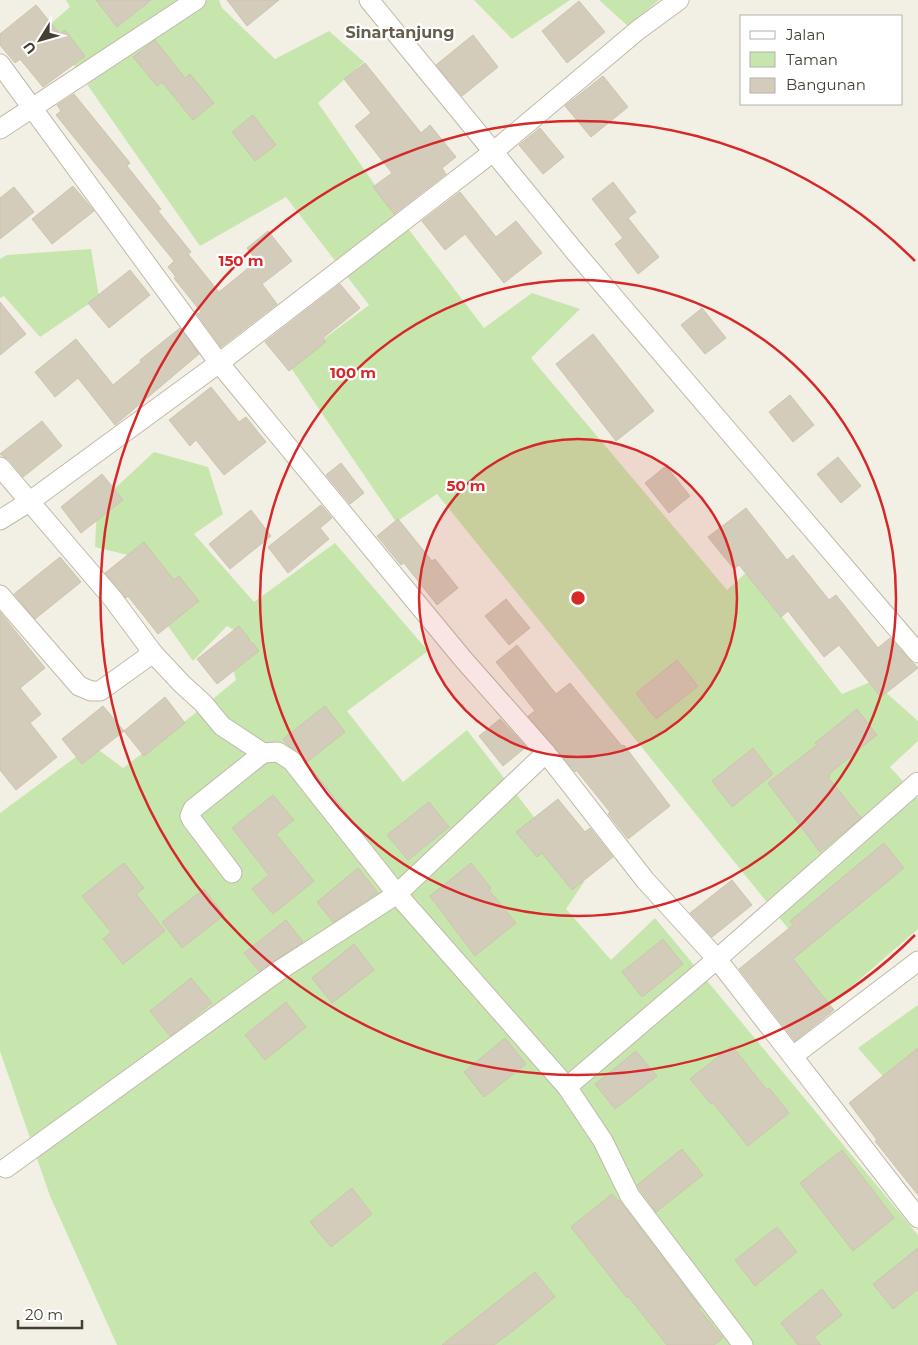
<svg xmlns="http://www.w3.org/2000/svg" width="918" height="1345" viewBox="0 0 918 1345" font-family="Montserrat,sans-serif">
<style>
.green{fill:#c7e6ae}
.building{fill:#d3ccba;stroke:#cec4ae}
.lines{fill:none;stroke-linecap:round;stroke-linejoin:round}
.street-casing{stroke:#c0baaa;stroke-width:21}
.street{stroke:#fff;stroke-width:19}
.ring{fill:none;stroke:#d62828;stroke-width:2.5}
.labels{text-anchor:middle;stroke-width:4.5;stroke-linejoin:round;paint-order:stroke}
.quarter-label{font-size:16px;font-weight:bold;fill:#665e4c;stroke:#fff}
.centre{fill:#d62828;stroke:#fff;stroke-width:2.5}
.ring-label{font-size:15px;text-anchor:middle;font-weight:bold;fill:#d62828;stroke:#fff;stroke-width:4.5;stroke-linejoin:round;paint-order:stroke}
</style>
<rect width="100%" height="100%" fill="#f2efe4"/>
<g class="green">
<path d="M66,0H219L222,8L275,59L329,31L364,62L318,103L377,188L484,328L532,293L580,309L531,358L727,590L747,572L842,694L873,681L918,721V741L890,767L918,798V929L829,1006L770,954L791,932L437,494L396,522L289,365L369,305L286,197L200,246L47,27L70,7Z"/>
<path d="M474,0H570L512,39Z"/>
<path d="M599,0H659L628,26Z"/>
<path d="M91,249L99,297L40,337L4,296L0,298V259L7,255Z"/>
<path d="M154,452L208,467L223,514L194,534L254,602L335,543L428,651L347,711L403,782L467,730L584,882L566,909L611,960L655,918L918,1235V1345H117L50,1196L0,1051V813L92,745L123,768L193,715L236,680L231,659L253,641L227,626L193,661L161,616L136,557L95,547L97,505Z"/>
<path d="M918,1005V1102L909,1106L858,1048Z"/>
</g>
<g class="building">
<path d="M96,0H151L117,27Z"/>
<path d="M227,0H279L247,26Z"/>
<path d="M579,1L605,32L567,63L542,31Z"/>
<path d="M36,5L60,34L65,30L85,56L43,87L20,59L15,63L0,45V34Z"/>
<path d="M473,35L498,67L462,96L436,65Z"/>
<path d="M155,40L185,78L190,74L214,103L193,120L162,82L157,86L133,57Z"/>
<path d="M365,63L421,133L430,125L456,157L442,168L446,174L394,214L373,187L392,173L355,126L371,113L344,79Z"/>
<path d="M603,76L628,107L591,137L565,106Z"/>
<path d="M74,94L130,163L127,166L161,209L158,211L191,252L188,254L219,292L257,261L247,248L268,231L292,261L262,284L277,304L221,347L197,314L201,312L174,278L176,277L168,267L174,261L56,115L61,111L57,105Z"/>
<path d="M253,115L276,145L255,161L232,132Z"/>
<path d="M540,128L564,157L543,174L519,145Z"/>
<path d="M613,182L636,212L628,218L659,257L638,274L615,244L623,238L592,199Z"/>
<path d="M73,186L94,211L52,244L32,219Z"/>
<path d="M14,187L34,212L0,239V198Z"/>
<path d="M460,192L496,237L516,221L542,253L504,283L465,234L445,250L422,221Z"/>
<path d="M130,270L150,295L109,328L88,303Z"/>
<path d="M340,284L360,308L323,338L326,342L289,371L265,342Z"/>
<path d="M0,302L26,334L0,355Z"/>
<path d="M702,308L726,338L705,354L681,325Z"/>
<path d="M180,328L199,354L115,425L78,378L55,397L35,372L76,339L113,385L141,362L140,360Z"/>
<path d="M593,334L654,411L616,441L556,364Z"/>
<path d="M211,387L239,422L246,417L266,442L224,475L196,440L190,446L169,420Z"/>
<path d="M790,395L814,425L793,442L769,412Z"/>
<path d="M42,421L62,446L23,477L9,460L0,454Z"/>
<path d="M838,457L861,486L841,503L817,474Z"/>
<path d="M341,463L364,493L350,504L326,475Z"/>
<path d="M666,466L690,496L669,513L645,483Z"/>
<path d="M102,474L123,500L81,533L61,507Z"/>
<path d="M321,505L332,518L320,528L329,539L288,573L268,547Z"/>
<path d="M746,508L787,560L793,555L829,600L836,595L878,648L890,638L918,668L881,697L839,645L824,657L788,611L781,617L739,565L734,569L708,537Z"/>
<path d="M251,510L271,536L230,569L209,544Z"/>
<path d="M398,519L432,561L435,559L458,588L437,605L404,563L401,565L377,536Z"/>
<path d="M144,542L174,580L179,576L199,601L158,634L128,596L126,598L105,573Z"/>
<path d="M60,557L81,582L35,619L14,594Z"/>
<path d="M506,599L530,628L509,645L485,616Z"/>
<path d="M0,612L45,668L20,688L41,714L30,723L57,757L16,790L0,770Z"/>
<path d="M239,626L259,651L217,684L197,659Z"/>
<path d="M517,645L556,694L570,683L622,746L624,745L670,806L628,839L608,814L610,812L576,770L575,772L528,716L535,711L496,662Z"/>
<path d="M677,660L698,686L656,719L636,693Z"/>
<path d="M165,697L185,723L144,756L124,731Z"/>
<path d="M103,706L124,731L82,764L62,739Z"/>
<path d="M325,706L345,732L307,762L301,754L288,745L283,739Z"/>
<path d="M857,709L877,735L829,774L830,776L828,777L861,818L820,852L768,783L817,745L815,743Z"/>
<path d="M500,719L526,747L503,766L479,736Z"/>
<path d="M753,748L773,774L732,807L712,781Z"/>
<path d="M273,795L294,820L276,834L314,881L273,914L252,889L269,875L232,828Z"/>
<path d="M558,799L585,832L590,828L613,857L572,890L542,853L537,857L516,832Z"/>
<path d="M429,802L449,827L408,860L387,835Z"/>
<path d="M884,843L904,868L793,959L834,1010L795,1041L739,969L793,925L790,921Z"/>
<path d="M124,863L144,888L136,894L165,931L123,964L103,939L111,932L82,896Z"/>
<path d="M471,863L491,888L489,890L516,923L475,956L430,896Z"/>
<path d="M358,868L378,893L333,922L317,902Z"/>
<path d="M732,880L752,905L712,937L690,913Z"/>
<path d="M204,889L224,915L182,948L162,922Z"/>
<path d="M286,920L303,942L259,971L244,953Z"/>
<path d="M663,939L683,964L642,997L622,972Z"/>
<path d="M354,944L374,970L332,1003L312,978Z"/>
<path d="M191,978L212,1003L170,1036L150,1011Z"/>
<path d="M286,1002L306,1027L265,1060L245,1035Z"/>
<path d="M505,1038L526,1064L484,1097L464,1072Z"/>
<path d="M732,1046L767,1090L769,1088L789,1113L748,1146L713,1103L711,1104L690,1079Z"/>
<path d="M918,1048V1195L875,1141L877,1140L849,1103Z"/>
<path d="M636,1051L657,1076L615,1109L595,1084Z"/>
<path d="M682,1149L703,1175L656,1212L637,1185Z"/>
<path d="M842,1150L894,1218L853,1251L800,1183Z"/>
<path d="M352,1188L372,1214L331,1247L310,1222Z"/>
<path d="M612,1194L618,1201L619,1200L700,1307L698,1308L723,1338L714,1345H667L628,1296L627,1298L571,1227Z"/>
<path d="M777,1227L797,1252L755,1286L735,1260Z"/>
<path d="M918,1248V1289L893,1309L873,1284Z"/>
<path d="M535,1272L555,1297L514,1330L494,1345H442Z"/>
<path d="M822,1289L842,1315L814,1337L821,1345H798L781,1323Z"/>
</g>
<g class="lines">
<defs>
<g id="street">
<path d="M369,0L576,253L918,653"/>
<path d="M0,64L219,363L463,659L546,753L645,880L717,959L918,1218"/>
<path d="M0,129L196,0"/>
<path d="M0,467L113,599L153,653L182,684L203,703L222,726L263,753L278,752L292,761L397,894L567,1087L603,1141L630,1196L743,1345"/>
<path d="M0,520L29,502L219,363L493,152L638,30L679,0"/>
<path d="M0,595L79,686L91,691H100L153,653"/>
<path d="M232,873L192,820L190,816L193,809L263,753"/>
<path d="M793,1056L918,961"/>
<path d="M567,1087L717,959L918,782"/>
<path d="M6,1168L280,970L397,894L546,753"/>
</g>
</defs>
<use href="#street" class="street-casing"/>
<use href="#street" class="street"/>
</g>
<circle cx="578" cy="598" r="159" fill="#d62828" fill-opacity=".12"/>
<g class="ring">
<circle cx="578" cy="598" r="159"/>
<circle cx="578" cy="598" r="318"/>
<path d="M915 935A477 477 0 1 1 915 261"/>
</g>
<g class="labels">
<g class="quarter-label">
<text x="400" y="38">Sinartanjung</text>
</g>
</g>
<circle cx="578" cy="598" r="8" class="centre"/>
<g class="ring-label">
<text x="241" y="266">150 m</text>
<text x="353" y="378">100 m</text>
<text x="466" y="491">50 m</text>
</g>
<rect x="740" y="15" width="162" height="90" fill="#ffffff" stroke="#b4b2ae"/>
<rect x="750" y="31" width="25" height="8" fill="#ffffff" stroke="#b4b2ae"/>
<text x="786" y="40" font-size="15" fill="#443f34">Jalan</text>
<rect x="750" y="52" width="25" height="15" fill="#c7e6ae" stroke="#b4b2ae"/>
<text x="786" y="65" font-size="15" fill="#443f34">Taman</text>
<rect x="750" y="78" width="25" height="15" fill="#d3ccba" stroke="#b4b2ae"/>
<text x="786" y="90" font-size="15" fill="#443f34">Bangunan</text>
<g transform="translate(40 40) rotate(233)" stroke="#ffffff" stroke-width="4" paint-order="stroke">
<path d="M0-4L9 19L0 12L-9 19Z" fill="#443f34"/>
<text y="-8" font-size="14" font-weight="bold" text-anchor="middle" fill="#443f34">U</text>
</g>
<path d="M18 1320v8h64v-8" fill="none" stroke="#443f34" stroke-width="2.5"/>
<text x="25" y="1320" font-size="15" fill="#443f34" stroke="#ffffff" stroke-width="4" paint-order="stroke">20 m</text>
</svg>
